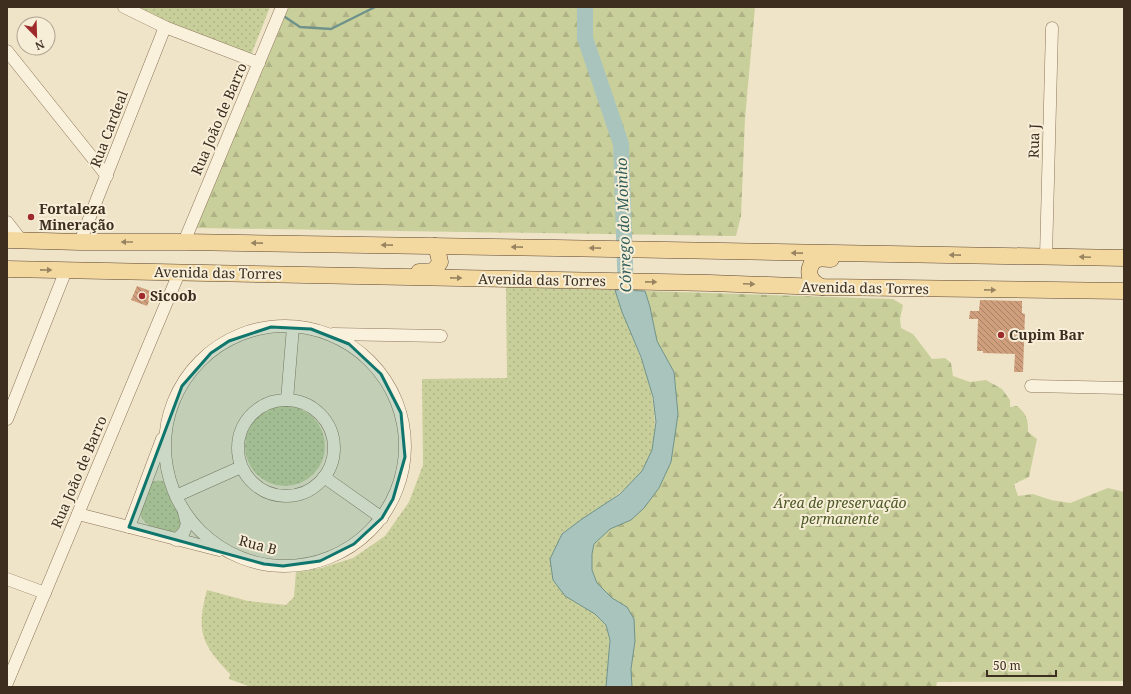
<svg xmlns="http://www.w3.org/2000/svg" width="1131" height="694" viewBox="0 0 1131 694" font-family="'Noto Serif',serif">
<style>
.grass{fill:url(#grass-dots)}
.forest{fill:url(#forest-firs)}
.water{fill:#a9c4bc;stroke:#6f938a}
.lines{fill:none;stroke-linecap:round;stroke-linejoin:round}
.stream{stroke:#6f938a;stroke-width:2.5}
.river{stroke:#a9c4bc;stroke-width:16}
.building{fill:url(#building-back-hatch)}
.minor-casing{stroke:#8d765c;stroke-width:13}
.major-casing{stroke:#5b4430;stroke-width:17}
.minor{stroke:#faf1dc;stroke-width:12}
.major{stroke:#f3d9a0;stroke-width:16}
.oneway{fill:#988460}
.marked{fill:#0f766e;fill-opacity:0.2;stroke:#0f766e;stroke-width:3;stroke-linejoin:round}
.poi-dot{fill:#9e2a2b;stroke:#f7eed8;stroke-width:1.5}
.labels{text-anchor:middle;stroke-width:4;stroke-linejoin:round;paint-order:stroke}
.street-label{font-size:14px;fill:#3d2e20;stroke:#f7eed8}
.poi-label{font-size:14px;font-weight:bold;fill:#3d2e20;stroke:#f7eed8;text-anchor:start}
.park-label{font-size:14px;font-style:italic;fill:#4d5a26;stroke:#f7eed8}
.water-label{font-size:15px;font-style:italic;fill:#2f5d5a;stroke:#f7eed8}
</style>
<defs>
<pattern id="grass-dots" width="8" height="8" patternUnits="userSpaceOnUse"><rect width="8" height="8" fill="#c9cf9b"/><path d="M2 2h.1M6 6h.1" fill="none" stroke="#aeb285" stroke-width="1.8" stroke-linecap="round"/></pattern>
<pattern id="forest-firs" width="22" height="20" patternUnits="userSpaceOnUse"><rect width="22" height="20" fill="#c9cf9b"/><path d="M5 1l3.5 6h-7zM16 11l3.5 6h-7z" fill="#aeb285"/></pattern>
<pattern id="building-back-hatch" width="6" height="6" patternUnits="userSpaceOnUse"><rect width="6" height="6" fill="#cf9f7d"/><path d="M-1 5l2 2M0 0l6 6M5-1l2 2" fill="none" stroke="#a98266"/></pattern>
</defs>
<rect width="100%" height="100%" fill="#f0e4c8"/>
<g class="grass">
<path d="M129,7H270L251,55Z"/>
<path d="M506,287L615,290C630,341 660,383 654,439C653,450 649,464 641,473C619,498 588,514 562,534L565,595C578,604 595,611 605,623C614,634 607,673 606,687H251L229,679L230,674C201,644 196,631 207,590L248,601L286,605L294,597L296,571L321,568L353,558L385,536L409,502L423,465L422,379L507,378Z"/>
<circle cx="285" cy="446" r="40"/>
<path d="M154,481C158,480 162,480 166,483C172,488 182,515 183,523L177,531C165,535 142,526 140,513L150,483Z"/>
</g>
<g class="forest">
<path d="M289,7H755L745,119L741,216L736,236L196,228Z"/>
<path d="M645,291L893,299L903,305L900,319L901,328L913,334L932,359L945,358L951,363L953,376L970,382L986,380L1002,389L1010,400V407L1017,406C1027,414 1028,420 1028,432L1037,439L1029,477L1014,484L1018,496L1033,494L1051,500L1070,503L1108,488L1124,492V681L937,682L936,687H632L627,607L612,598L597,583L592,570V554L594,544L610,529L631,520L659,488L671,462L678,414L674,372L657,341L650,307Z"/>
</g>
<path class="water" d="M615,290L645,291L650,307L657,341L674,372L678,414L671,462L659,488L644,508L631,520L610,529L594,544L592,554V570L597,583L612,598L627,607L634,619L635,641L631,669L632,687H606L610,640L606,625L595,614L565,596L553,580L550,559L562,534L582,519L620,494L642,471L652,450L656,422L653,397L641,357L622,312Z"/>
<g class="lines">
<path class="stream" d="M285,17L300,27L331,29L375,7"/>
<path class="river" d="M585,7V38L621,144L626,295"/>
</g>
<g class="building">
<path d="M137,286L153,292L147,306L131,300Z"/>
<path d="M980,300L1022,301V313L1025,314L1023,372H1014L1015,354L983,353V351H977L978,319H969L970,311H979Z"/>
</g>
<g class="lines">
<defs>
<g id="minor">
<path d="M124,7L165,27L259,63"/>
<path d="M7,51L107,176"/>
<path d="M7,222L21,240"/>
<path d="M80,242L165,27"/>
<path d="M184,242L282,7"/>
<path d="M1046,256L1052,28"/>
<circle cx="285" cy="446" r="120"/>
<path d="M333,334L441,336"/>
<path d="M1031,386L1124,388"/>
<path d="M287,400L293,327"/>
<circle cx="286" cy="448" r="48"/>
<path d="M7,419L66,270"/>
<path d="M324,477L382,518"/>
<path d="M176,496L241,467"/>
<path d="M78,514L219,550"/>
<path d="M129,527L162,439"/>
<path d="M176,540L184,532L187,524L184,512"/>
<path d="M7,579L45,593"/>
<path d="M7,683L179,273"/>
</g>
<g id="major">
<path d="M7,240L80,242H184L556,248L1124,258"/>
<path d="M7,269L710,283L822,287L1124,291"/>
<path d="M419,272C431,272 434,273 440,262L438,253L435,246"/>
<path d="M822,287C813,283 806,276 811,265C813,262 814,260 818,259C822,258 827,259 831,259"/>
</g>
</defs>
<use href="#minor" class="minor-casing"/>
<use href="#major" class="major-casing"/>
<use href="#minor" class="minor"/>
<use href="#major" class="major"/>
</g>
<defs><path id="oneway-solid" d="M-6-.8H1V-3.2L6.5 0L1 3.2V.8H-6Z"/></defs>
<g class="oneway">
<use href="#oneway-solid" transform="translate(127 242) rotate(180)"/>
<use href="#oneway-solid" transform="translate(257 243) rotate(-179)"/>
<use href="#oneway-solid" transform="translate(387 245) rotate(-179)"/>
<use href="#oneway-solid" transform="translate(517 247) rotate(-179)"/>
<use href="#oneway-solid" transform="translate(595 248) rotate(-179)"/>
<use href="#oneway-solid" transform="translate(797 253) rotate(-179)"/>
<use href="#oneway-solid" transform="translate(955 255) rotate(-179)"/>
<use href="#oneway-solid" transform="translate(1085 257) rotate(-178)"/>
<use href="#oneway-solid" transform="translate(46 270) rotate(1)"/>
<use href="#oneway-solid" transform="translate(456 278) rotate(1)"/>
<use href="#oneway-solid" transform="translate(651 282) rotate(1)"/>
<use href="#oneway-solid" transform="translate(749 284) rotate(2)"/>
<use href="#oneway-solid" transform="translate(990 290) rotate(1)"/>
</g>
<path class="marked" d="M271,327L311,329L349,344L381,374L401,413L405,457L393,499L382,518L354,544L320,561L283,566L264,564L129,527L182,386L211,353L229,341Z"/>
<g class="poi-dot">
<circle cx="31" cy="217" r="4"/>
<circle cx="142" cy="296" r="4"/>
<circle cx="1001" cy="335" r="4"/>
</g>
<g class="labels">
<g class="street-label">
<text transform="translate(219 119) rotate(-67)" y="5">Rua João de Barro</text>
<text transform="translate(109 129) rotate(-69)" y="5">Rua Cardeal</text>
<text transform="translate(1034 141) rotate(-88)" y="5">Rua J</text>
<text transform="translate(218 273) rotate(1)" y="5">Avenida das Torres</text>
<text transform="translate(542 280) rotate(1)" y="5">Avenida das Torres</text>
<text transform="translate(865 288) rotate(1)" y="5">Avenida das Torres</text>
<text transform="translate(79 472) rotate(-67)" y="5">Rua João de Barro</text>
<text transform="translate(258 545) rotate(15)" y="5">Rua B</text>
</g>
<g class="poi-label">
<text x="39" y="214">Fortaleza<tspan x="39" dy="16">Mineração</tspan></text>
<text x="150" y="301">Sicoob</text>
<text x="1009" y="340">Cupim Bar</text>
</g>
<g class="park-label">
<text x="840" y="508">Área de preservação<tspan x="840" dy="16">permanente</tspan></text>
</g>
<g class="water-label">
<text transform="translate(624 225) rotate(-92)" y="5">Córrego do Moinho</text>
</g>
</g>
<rect width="1131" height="694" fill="none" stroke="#3d2e20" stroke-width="16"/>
<g transform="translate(36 36) rotate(157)"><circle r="19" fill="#f7eed8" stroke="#ada18e"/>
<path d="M0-3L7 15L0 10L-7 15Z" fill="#9e2a2b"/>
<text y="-6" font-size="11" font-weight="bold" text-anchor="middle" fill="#3d2e20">N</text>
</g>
<path d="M987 670v6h69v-6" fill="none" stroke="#3d2e20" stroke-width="2"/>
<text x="993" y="670" font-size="12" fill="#3d2e20" stroke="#f7eed8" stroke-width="3" paint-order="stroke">50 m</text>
</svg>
